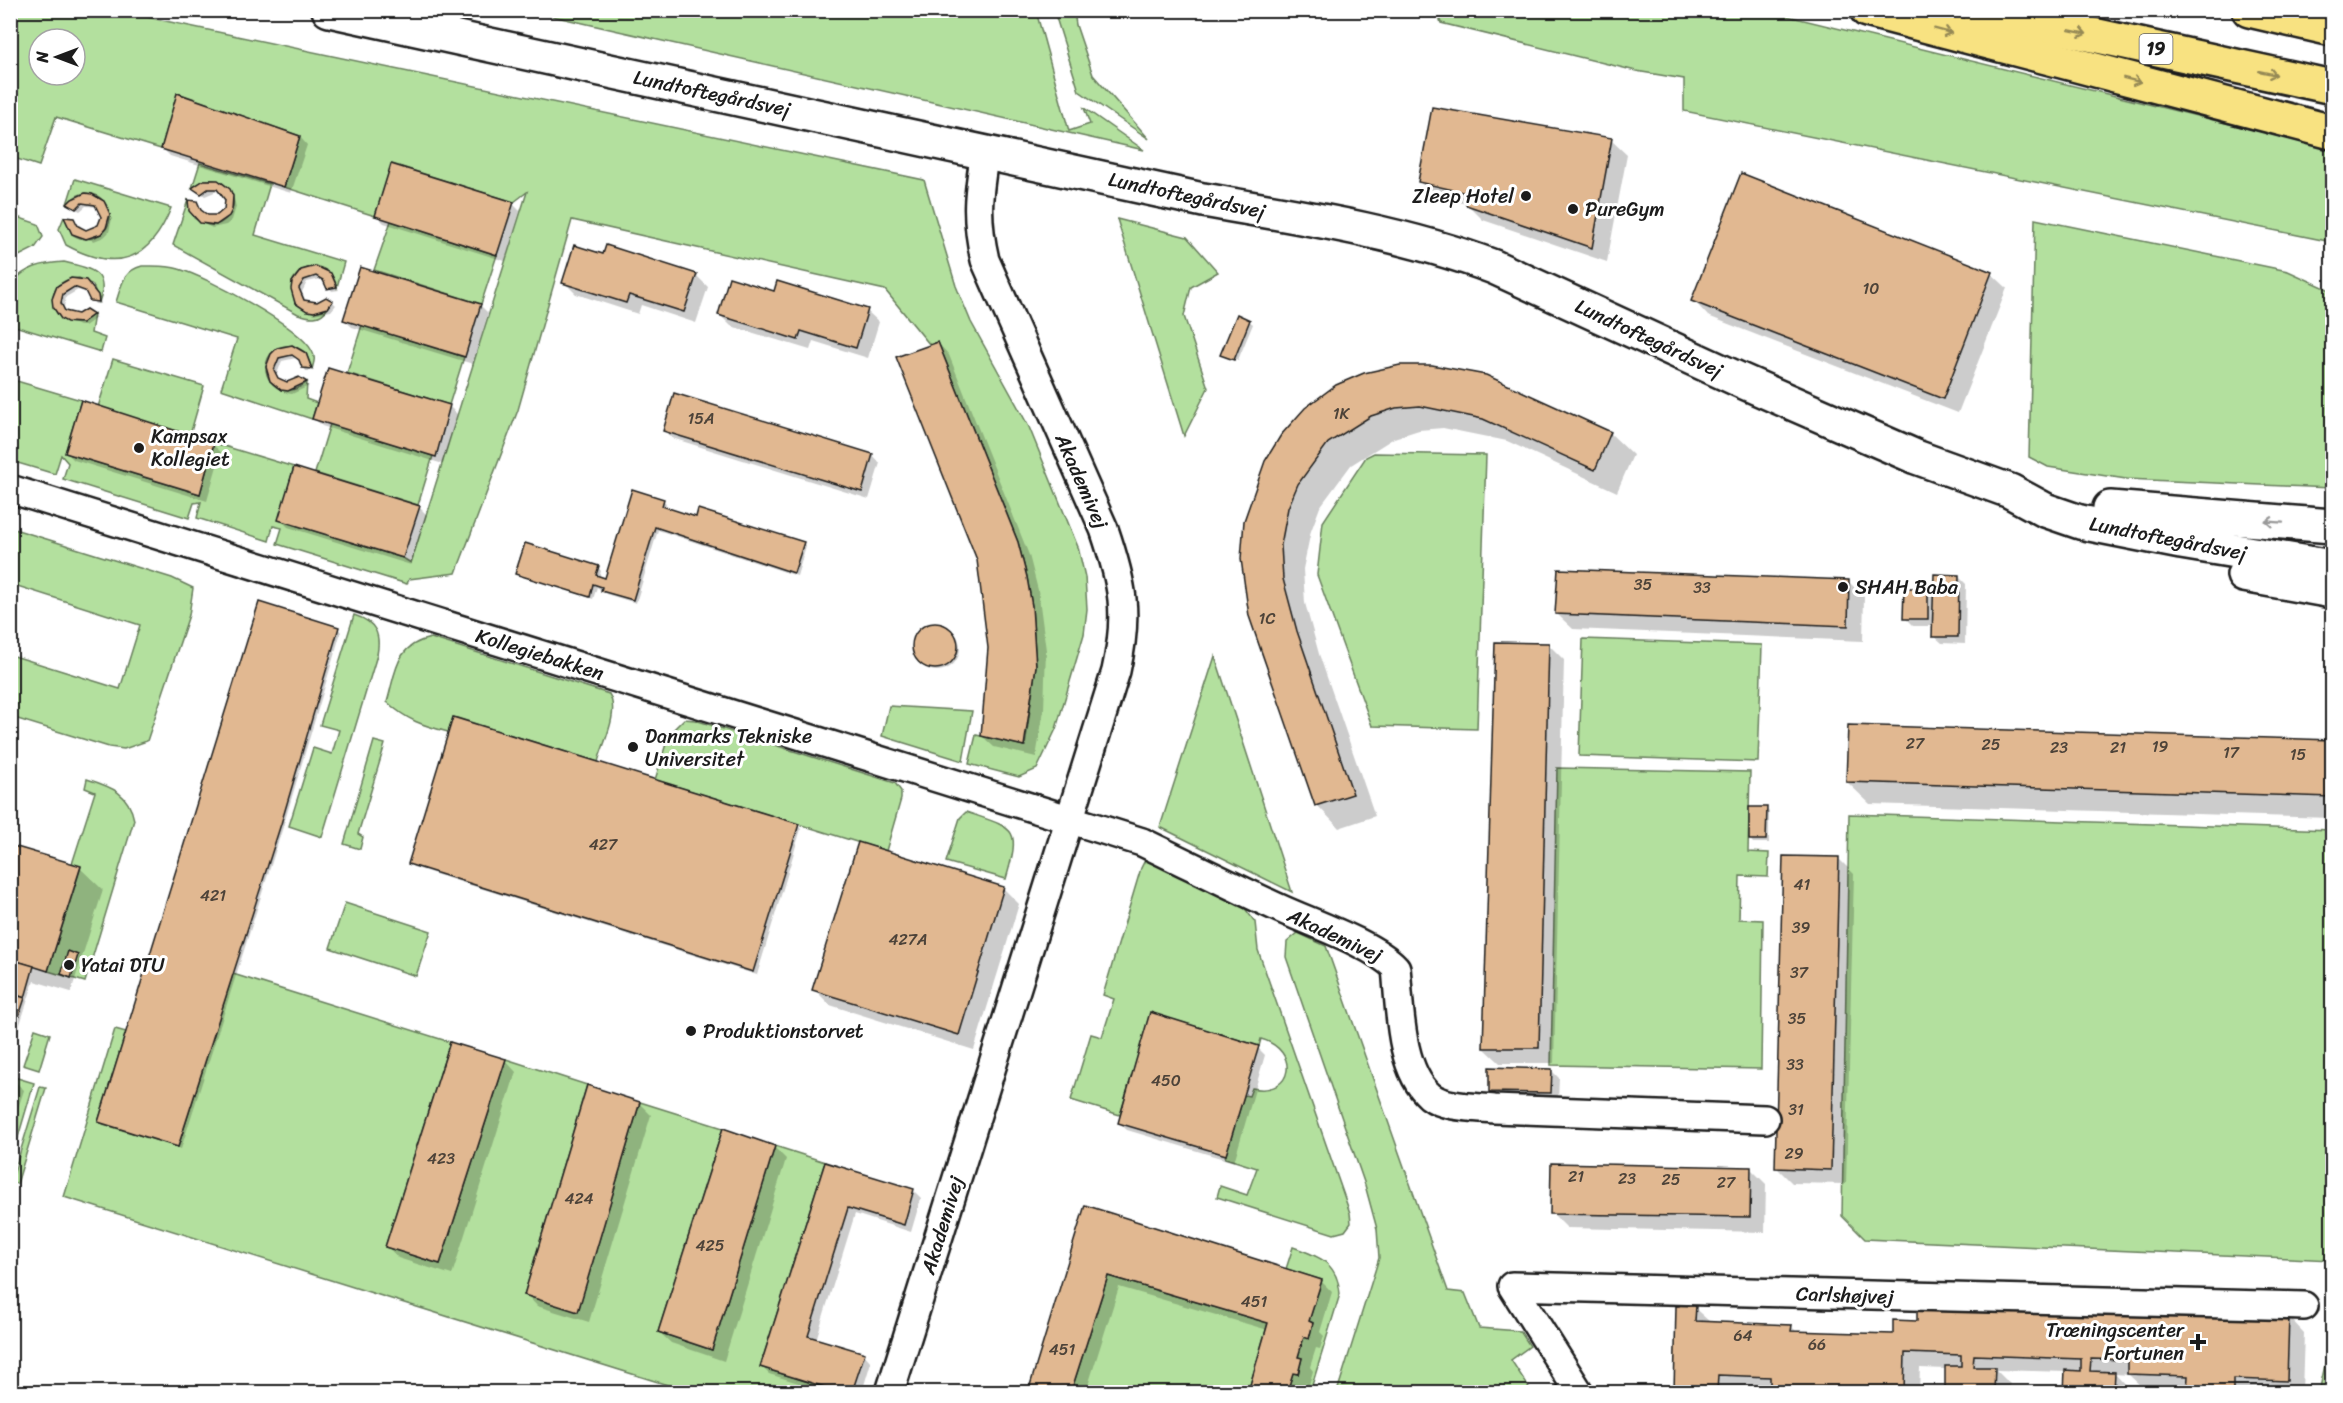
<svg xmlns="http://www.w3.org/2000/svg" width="2343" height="1403" viewBox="0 0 2343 1403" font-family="Sriracha,sans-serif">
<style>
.green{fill:#b3e09e;stroke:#687e5d;stroke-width:1.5;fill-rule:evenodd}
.shadow{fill:#0003}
.building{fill:#e1b891;stroke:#1c1c1c;stroke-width:1.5}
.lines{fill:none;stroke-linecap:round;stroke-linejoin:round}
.street-casing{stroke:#1c1c1c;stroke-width:32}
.secondary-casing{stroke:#1c1c1c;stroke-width:38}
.highway-casing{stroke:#1c1c1c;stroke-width:38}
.street{stroke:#fff;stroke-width:27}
.secondary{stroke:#fff;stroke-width:33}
.highway{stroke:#f8e281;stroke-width:33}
.oneway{stroke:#958954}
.oneway2{stroke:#999}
.poi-dot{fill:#1c1c1c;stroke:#fff;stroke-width:2}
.labels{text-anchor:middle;stroke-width:6;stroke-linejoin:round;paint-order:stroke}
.number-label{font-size:16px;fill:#4d4339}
.shield{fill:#fff;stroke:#606060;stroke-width:1.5}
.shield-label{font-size:18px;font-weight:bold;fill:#1c1c1c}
.street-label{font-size:20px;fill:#1c1c1c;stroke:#fff}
.poi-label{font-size:20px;fill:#1c1c1c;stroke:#fff;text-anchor:start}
</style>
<rect width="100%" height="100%" fill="#fff"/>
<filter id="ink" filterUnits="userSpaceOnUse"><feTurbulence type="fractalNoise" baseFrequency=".0167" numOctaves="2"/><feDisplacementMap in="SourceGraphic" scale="12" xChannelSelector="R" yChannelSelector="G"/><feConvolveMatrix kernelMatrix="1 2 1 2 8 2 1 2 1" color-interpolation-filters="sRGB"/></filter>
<g filter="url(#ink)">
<g class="green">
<path d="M11,11H118L924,180L956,286L971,322L1029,427L1078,547L1085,577L1087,609L1084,634L1056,729L1037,769L1019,777L969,764L976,735L1025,746L1036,666L1032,606L1027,577L1018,542L938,342L930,345L885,290L572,220L518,410L456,573L409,579L407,584L277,544L282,528L273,526L269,541L197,518L201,502L194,503L189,518L63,479L68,463L61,455L55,474L11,461L10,379L81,400L65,453L200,494L214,443L294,467L279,520L403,558L411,563L527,192L514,202L392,164L375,216L284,187L300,136L178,93L161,149L56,117L39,166L11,157ZM39,39H75V75H39Z"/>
<path d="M530,11H1036L1069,131L1090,124L1084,108L1144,150Z"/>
<path d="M1054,11H1074L1076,25L1093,75L1149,139L1079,91Z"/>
<path d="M1437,11H1767L2324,147L2332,150V242L1684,111V79L1636,71L1441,23Z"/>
<path d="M200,163L270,184L255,235L344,262L337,287C331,262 303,260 292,282L295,303C305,312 315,314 328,308C320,320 310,318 298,314L173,245L188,200L194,218C202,224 211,228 220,223C251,207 222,161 192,188Z"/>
<path d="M75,179L171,208C150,261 117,273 66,245L59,229L64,217L72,234C80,239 90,241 99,235C128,217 93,173 67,204Z"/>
<path d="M11,215L38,224L43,237L35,248L11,260Z"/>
<path d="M1117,219L1187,237L1218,272L1191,287L1184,316L1208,388L1184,436Z"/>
<path d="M2035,219L2288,271L2332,291V488L2126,479L2048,467L2029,457Z"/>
<path d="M391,221L497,255L481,304L374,270Z"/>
<path d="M64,262C88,268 111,271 99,302L93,285L79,278C31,279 57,347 94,314L91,333L105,338L101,352L11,325V284C25,267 43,263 64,262Z"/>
<path d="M142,266C155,266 167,265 179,269C207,277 299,326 312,351C316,358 314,362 312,369L306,353C298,347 289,343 279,348C249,363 276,409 307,382L306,399L317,403L312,419L221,389L237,339L116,302C122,284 123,271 142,266Z"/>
<path d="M362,325L464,357L449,405L347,373Z"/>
<path d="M113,359L204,386L190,435L98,407Z"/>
<path d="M330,424L433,456L418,505L315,473Z"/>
<path d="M1374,453L1486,455L1477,729L1372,726L1317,575L1323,522L1366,457Z"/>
<path d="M11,528L172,578L193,588L189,615L147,741L124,749L109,747L11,717V655L120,689L140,625L11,584Z"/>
<path d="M354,615C376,622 381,634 377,655L322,837L289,826L313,748L332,754L339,730L320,725Z"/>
<path d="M431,638L609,694C620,712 603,743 598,762L454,717L448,732C422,725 408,721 387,702C396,672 395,645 431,638Z"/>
<path d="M1583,639L1762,645L1758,762L1579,756Z"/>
<path d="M1215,656L1292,892L1160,827Z"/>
<path d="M889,706L972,711L963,761L882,736Z"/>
<path d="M684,719L695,720L895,783L901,791V799L886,851L655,780L669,734Z"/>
<path d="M374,741L385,744L358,834L363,837L360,849L344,844Z"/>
<path d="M1557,768L1750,772L1748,852L1769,853L1768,877L1740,876L1739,919L1763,920L1761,1069L1551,1065Z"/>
<path d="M87,779C112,787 129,793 134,820L85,982L48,971L81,867L72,864L95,792L85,788Z"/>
<path d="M966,812C1016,829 1021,827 1006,879L946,862L960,818Z"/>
<path d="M1849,814L2332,830V1260L1865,1239L1842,1216Z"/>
<path d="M1147,856L1241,903L1255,922L1258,950L1350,1213L1351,1223L1345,1231L1334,1234L1217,1197L1220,1186L1247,1195L1257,1168L1225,1158L1244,1095L1249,1096L1252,1088C1294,1097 1300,1050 1261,1039L1259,1046L1151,1013L1120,1115L1071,1100L1091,1034L1102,1037L1114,999L1103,995L1141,868Z"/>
<path d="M345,903L431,931L416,976L330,948Z"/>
<path d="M1298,933L1326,946L1448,1291L1465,1293L1479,1328L1520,1331L1530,1346L1511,1360L1532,1392H1337L1379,1258L1377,1229L1365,1185L1286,957L1287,942Z"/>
<path d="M233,974L450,1042L385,1247L440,1264L506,1059L587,1085L524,1295L578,1311L640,1102L723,1128L658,1332L712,1350L775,1146L825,1162L760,1367L841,1392H690L64,1197L115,1029L126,1032L98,1122L178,1147Z"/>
<path d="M35,1029L50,1034L39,1070L23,1065Z"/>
<path d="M14,1077L34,1083L11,1161L10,1086Z"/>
<path d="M40,1087L46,1088L17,1184L11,1182Z"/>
<path d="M1293,1247C1319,1256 1338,1263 1340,1294L1310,1392H1287L1293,1373L1298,1374L1302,1358L1298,1357L1304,1337L1309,1338L1313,1323L1309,1321L1322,1280L1286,1269Z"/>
<path d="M1108,1276L1268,1323L1248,1392H1071Z"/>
<path d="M2332,1334V1392H2319Z"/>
</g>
<g class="shadow">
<path d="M300,137L307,145L291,193L170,156L163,149Z"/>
<path d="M1611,140L1627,155L1607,262L1483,220L1467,204L1435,197L1419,181Z"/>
<path d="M205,181L233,194L236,207L232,220L226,225L212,228L199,221L196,203L208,217L222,214L227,205L223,194L217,191L205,196L198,191Z"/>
<path d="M72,200L103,202L107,206L112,219L109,232L104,237L94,241L73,233V219L86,231L99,226L103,217L98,207L86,206L80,211L72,207L69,204Z"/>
<path d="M513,204L520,211L505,261L384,223L376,215Z"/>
<path d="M604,256L696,275L708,287L696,323L641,305L638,314L576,294L564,282Z"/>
<path d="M1991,273L2007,288L1958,413L1708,316L1693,300Z"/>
<path d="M330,274L339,290L332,291L321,279L307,282L302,292L306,302L313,305L326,298L333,302L336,305L331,311L314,314L297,302V277Z"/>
<path d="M86,282L99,295L101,304H95L87,293L78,290L66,297L64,307L69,315L78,316L86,310L96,318L85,326H79L62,318L58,287Z"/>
<path d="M775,293L867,311L879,322L868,358L813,341L810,350L731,326L719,314Z"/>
<path d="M480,305L488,313L473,364L352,327L344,320Z"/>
<path d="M1249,321L1253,324L1238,360L1224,354Z"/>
<path d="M938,343L949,355L1029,555L1038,590L1046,650L1044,710L1036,757L994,747L982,736L990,648L978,560Z"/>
<path d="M272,354H305L314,371H306L296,358L282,361L277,374L280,381L287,384L299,378L309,386L292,394L285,393L275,384Z"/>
<path d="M1336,386L1610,433L1633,455L1617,492L1507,441L1443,428L1419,430L1394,438L1351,465L1320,507L1311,531L1303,569L1305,603L1319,654L1375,816L1339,828L1317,805L1242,559Z"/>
<path d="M449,406L457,414L443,464L322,426L314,418Z"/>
<path d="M664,431L873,455L880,463L869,499L672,438Z"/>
<path d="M213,445L221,452L207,501L74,460L67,453Z"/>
<path d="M663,500L666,503L665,508L697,518L803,543L806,546L797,576L658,530L636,603L606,594L597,587L593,599L517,573L598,567L601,571L599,578L606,580Z"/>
<path d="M419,507L427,515L411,565L288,527L280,519Z"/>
<path d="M1958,576L1966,584L1965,644L1942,643L1934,636V626H1913L1905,618L1928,590L1935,597Z"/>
<path d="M1849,582L1864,597L1863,641L1573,629L1557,614Z"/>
<circle cx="937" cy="648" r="23"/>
<path d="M338,628L341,632L283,827L181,1149L103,1125L100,1122Z"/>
<path d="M1549,645L1564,660L1554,1063H1500L1484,1048Z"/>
<path d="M1849,727L2332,741V818L1870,804L1847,782Z"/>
<path d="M1766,808L1769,812V843H1753L1750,839Z"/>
<path d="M798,826L801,829L757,975L413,867L409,863Z"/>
<path d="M859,844L1004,889L1019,904L974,1050L830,1005L814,989Z"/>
<path d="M10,846L80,868L103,890L71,992L34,981L10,1055V1008L14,996L10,995Z"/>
<path d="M1839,859L1854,874L1846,1184L1792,1183L1777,1168Z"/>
<path d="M1258,1048L1265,1055L1234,1162L1127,1130L1119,1123Z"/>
<path d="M505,1060L516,1072L452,1275L398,1258L387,1246Z"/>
<path d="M1551,1070L1559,1078L1558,1100L1498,1099L1490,1091Z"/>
<path d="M10,1077L24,1090L10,1133Z"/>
<path d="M588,1087L640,1104L651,1115L589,1322L537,1306L526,1294Z"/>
<path d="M774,1147L786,1159L724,1361L671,1343L659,1332Z"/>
<path d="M826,1164L914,1191L921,1198L911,1232L855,1214L816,1340L864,1354L871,1362L862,1392H828L769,1374L762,1367Z"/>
<path d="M1750,1168L1766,1184L1765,1232L1567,1228L1552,1213Z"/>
<path d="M1086,1207L1321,1281L1332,1292L1320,1332L1324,1336L1320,1349L1316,1348L1310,1367L1313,1371L1309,1385L1305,1383L1302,1392H1249L1268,1330L1119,1287L1086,1392H1030Z"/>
<path d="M1689,1303L1711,1323L1791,1326L1798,1333L1894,1336L2289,1317L2304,1333L2302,1392H2189L2144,1389L2129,1375L2115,1374L2129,1389V1392H2065L2066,1372L1996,1370L2010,1384V1392H1946L1947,1369L1920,1368L1919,1392H1771L1733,1390V1392H1675L1678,1307Z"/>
</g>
<g class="building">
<path d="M177,93L300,136L284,187L161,149Z"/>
<path d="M1432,107L1612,138L1592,248L1466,205L1467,193L1418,182Z"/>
<path d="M391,164L514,202L497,255L375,216Z"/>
<path d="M1741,173L1992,272L1943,399L1691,301Z"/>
<path d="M204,180H218L230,189L233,196L232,210L229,216L216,225L200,223L189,211L188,200L197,201L201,210L208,215H217L224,209L225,200L217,189H208L201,194L192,188Z"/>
<path d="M85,193L92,194L104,201L110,214L106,228L101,234L86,239L72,234L64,217L74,218L78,226L86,230L98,225L101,217L95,205L82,203L76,209L67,204L72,199Z"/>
<path d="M574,245L603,254L606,245L697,274L684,312L629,295L626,303L562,283Z"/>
<path d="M316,266L331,273L337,287L327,289L323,280L316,276L304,280L299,288L304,300L317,302L326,297L333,301L328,308L314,312L307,311L295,303L291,289L292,282L301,270Z"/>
<path d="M360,267L481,304L465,357L343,320Z"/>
<path d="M729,277L774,291L777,281L868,309L856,348L801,331L798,340L718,315Z"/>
<path d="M71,278L86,280L98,295L99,302L90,301L85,291L74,287L63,294L61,303L65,311L78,314L86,309L94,314L82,323L67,322L61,319L53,307L52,299L57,286Z"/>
<path d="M1237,314L1250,320L1234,360L1220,355Z"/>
<path d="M938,342L1018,542L1027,577L1032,606L1036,666L1024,746L981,736L988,648L977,560L896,357Z"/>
<path d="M292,345L306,353L312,369L302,368L299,360L292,355L279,358L274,370L278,378L287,382L299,377L307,382L288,391L281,390L270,381L266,367L271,354L277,348Z"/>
<path d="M1400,365H1432L1486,375L1611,432L1595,470L1483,419L1420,406L1396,408L1371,416L1328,443L1298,484L1288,508L1281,545L1283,579L1297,631L1353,794L1315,806L1249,616L1241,559L1244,521L1265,461L1281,435L1305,408L1336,385L1364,373Z"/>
<path d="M328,368L450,405L436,457L312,419Z"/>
<path d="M674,393L873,454L862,492L663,431Z"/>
<path d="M81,400L214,443L200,494L65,453Z"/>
<path d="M294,467L420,506L403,558L278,520Z"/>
<path d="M632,489L664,499L662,506L696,517L698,509L804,542L794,573L655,527L633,600L601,591L602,587L593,584L590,597L515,574L525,543L599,566L596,575L605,578Z"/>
<path d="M1558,569L1849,580L1848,626L1555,614Z"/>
<path d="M1934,574L1959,575L1958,637H1932Z"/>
<path d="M1904,588H1928V619H1903Z"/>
<path d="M259,602L339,627L281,824L178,1147L98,1122Z"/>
<circle cx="935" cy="646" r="23"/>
<path d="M1495,642L1549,643L1539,1048H1483Z"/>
<path d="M453,717L799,824L753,972L408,864Z"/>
<path d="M1848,725L2332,740V797L1846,782Z"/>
<path d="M1749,807H1767L1766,840H1749Z"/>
<path d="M858,842L1004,887L959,1035L812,990Z"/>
<path d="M10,845L81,866L48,971L10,959Z"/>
<path d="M1783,856L1839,857L1831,1170L1775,1168Z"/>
<path d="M68,951L78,955L71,978L61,974Z"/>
<path d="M10,959L34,966L25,998L10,993Z"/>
<path d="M13,994L25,998L10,1043V1003Z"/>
<path d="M1150,1012L1259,1046L1226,1155L1118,1123Z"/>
<path d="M450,1042L506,1059L440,1264L385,1247Z"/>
<path d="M1489,1067L1552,1069L1551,1093L1489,1092Z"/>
<path d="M587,1085L640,1102L578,1312L524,1295Z"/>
<path d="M723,1128L775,1146L712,1350L658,1332Z"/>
<path d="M825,1162L914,1189L904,1225L848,1208L808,1336L865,1353L852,1392H841L760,1367Z"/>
<path d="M1551,1163L1751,1167L1750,1217L1550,1214Z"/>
<path d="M1085,1205L1322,1280L1309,1321L1313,1323L1309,1339L1304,1337L1298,1357L1302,1358L1298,1374L1293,1373L1287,1392H1248L1268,1323L1108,1276L1071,1392H1028Z"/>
<path d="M1680,1301L1689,1302V1306H1696L1695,1321L1792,1325L1791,1331L1893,1334V1320L1917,1321V1307L2289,1316L2287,1381L2233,1379V1392H2187L2188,1376L2127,1374V1360L2091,1359L2090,1371L2115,1372L2114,1392H2064L2065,1370L2081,1371V1359L1974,1355L1973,1367H1995L1994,1392H1945V1366H1961V1355L1905,1353L1904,1392H1770V1377L1718,1375L1717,1392H1674L1676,1306H1679Z"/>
</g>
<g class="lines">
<defs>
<g id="street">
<path d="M10,489L1142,842C1188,864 1233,887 1279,908C1311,923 1372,943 1396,968C1400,1006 1399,1069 1430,1096C1445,1108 1476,1107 1494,1109L1765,1119"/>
<path d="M890,1392L1116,671C1129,613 1123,585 1104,529L985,260C975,217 978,194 985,152"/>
<path d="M1579,1392L1512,1286L2304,1306"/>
</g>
<g id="secondary">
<path d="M329,10L1203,200C1302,217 1401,232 1494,267L1742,381L1916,457L2010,491L2045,510L2080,522L2181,542L2332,567"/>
<path d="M2110,508L2332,526"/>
<path d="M2244,575L2332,591"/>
</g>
<g id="highway">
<path d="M1867,10L2332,132"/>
<path d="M1979,10L2332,87"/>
<path d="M2249,10L2332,29"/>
</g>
</defs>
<use href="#street" class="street-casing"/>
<use href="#secondary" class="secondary-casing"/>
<use href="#highway" class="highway-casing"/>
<use href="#street" class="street"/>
<use href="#secondary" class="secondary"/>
<use href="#highway" class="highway"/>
</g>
<defs><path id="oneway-shaft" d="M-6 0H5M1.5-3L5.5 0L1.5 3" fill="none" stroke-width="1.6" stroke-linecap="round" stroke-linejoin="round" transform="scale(1.5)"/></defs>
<g class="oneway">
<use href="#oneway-shaft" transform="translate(1943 31) rotate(15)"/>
<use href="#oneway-shaft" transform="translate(2078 32) rotate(12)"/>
<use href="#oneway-shaft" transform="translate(2268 73) rotate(12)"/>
<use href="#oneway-shaft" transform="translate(2132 80) rotate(14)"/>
</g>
<use class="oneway2" href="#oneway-shaft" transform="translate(2274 522) rotate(-176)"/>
</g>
<g class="poi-dot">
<circle cx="1526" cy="196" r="6"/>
<circle cx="1573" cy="209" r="6"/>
<circle cx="139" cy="448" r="6"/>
<circle cx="1843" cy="587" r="6"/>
<circle cx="633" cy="747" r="6"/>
<circle cx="69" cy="965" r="6"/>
<circle cx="691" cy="1031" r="6"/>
<path d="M2195 1333h6v6h6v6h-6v6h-6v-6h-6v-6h6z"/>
</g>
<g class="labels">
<g class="number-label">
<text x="1871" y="294">10</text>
<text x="1341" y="419">1K</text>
<text x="701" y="424">15A</text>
<text x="1643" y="590">35</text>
<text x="1702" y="593">33</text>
<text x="1267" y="624">1C</text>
<text x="1915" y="749">27</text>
<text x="1991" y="750">25</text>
<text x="2160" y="752">19</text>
<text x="2059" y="753">23</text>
<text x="2118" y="753">21</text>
<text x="2231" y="758">17</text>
<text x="2298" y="760">15</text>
<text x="603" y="850">427</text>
<text x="1802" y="890">41</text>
<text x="213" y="901">421</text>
<text x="1801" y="933">39</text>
<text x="908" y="945">427A</text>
<text x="1799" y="978">37</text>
<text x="1797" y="1024">35</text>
<text x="1795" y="1070">33</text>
<text x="1166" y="1086">450</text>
<text x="1796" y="1115">31</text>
<text x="1794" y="1159">29</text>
<text x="441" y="1164">423</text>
<text x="1576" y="1182">21</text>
<text x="1627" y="1184">23</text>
<text x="1671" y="1185">25</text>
<text x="1726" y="1188">27</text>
<text x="579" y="1204">424</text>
<text x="710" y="1251">425</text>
<text x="1254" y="1307">451</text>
<text x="1743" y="1341">64</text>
<text x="1817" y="1350">66</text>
<text x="1062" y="1355">451</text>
</g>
<rect class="shield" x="2139.5" y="34" width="33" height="30" rx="4.5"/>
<g class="shield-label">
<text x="2156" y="55">19</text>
</g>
<g class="street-label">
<text transform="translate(712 93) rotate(12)" y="7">Lundtoftegårdsvej</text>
<text transform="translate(1187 195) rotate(12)" y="7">Lundtoftegårdsvej</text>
<text transform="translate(1649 338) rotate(25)" y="7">Lundtoftegårdsvej</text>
<text transform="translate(1082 481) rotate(66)" y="7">Akademivej</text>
<text transform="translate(2168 538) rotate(11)" y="7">Lundtoftegårdsvej</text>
<text transform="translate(540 654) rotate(17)" y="7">Kollegiebakken</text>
<text transform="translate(1335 935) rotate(25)" y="7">Akademivej</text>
<text transform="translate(942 1225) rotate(-73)" y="7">Akademivej</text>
<text transform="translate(1845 1295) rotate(2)" y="7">Carlshøjvej</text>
</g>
<g class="poi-label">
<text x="1514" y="203" text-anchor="end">Zleep Hotel</text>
<text x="1585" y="216">PureGym</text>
<text x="151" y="443">Kampsax<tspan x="151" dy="23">Kollegiet</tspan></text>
<text x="1855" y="594">SHAH Baba</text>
<text x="645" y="743">Danmarks Tekniske<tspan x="645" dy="23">Universitet</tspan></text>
<text x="81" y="972">Yatai DTU</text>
<text x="703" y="1038">Produktionstorvet</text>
<text x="2184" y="1337" text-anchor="end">Træningscenter<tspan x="2184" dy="23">Fortunen</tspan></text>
</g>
</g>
<rect width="2343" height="1403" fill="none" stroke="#fff" stroke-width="36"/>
<rect x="18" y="18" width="2307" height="1367" fill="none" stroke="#1c1c1c" stroke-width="2" filter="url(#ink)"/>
<g transform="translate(57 57) rotate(270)"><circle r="28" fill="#ffffff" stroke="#a4a4a4" stroke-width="1.5"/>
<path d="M0-4.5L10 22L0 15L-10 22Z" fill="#1c1c1c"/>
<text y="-9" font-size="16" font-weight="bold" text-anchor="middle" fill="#1c1c1c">N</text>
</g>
</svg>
